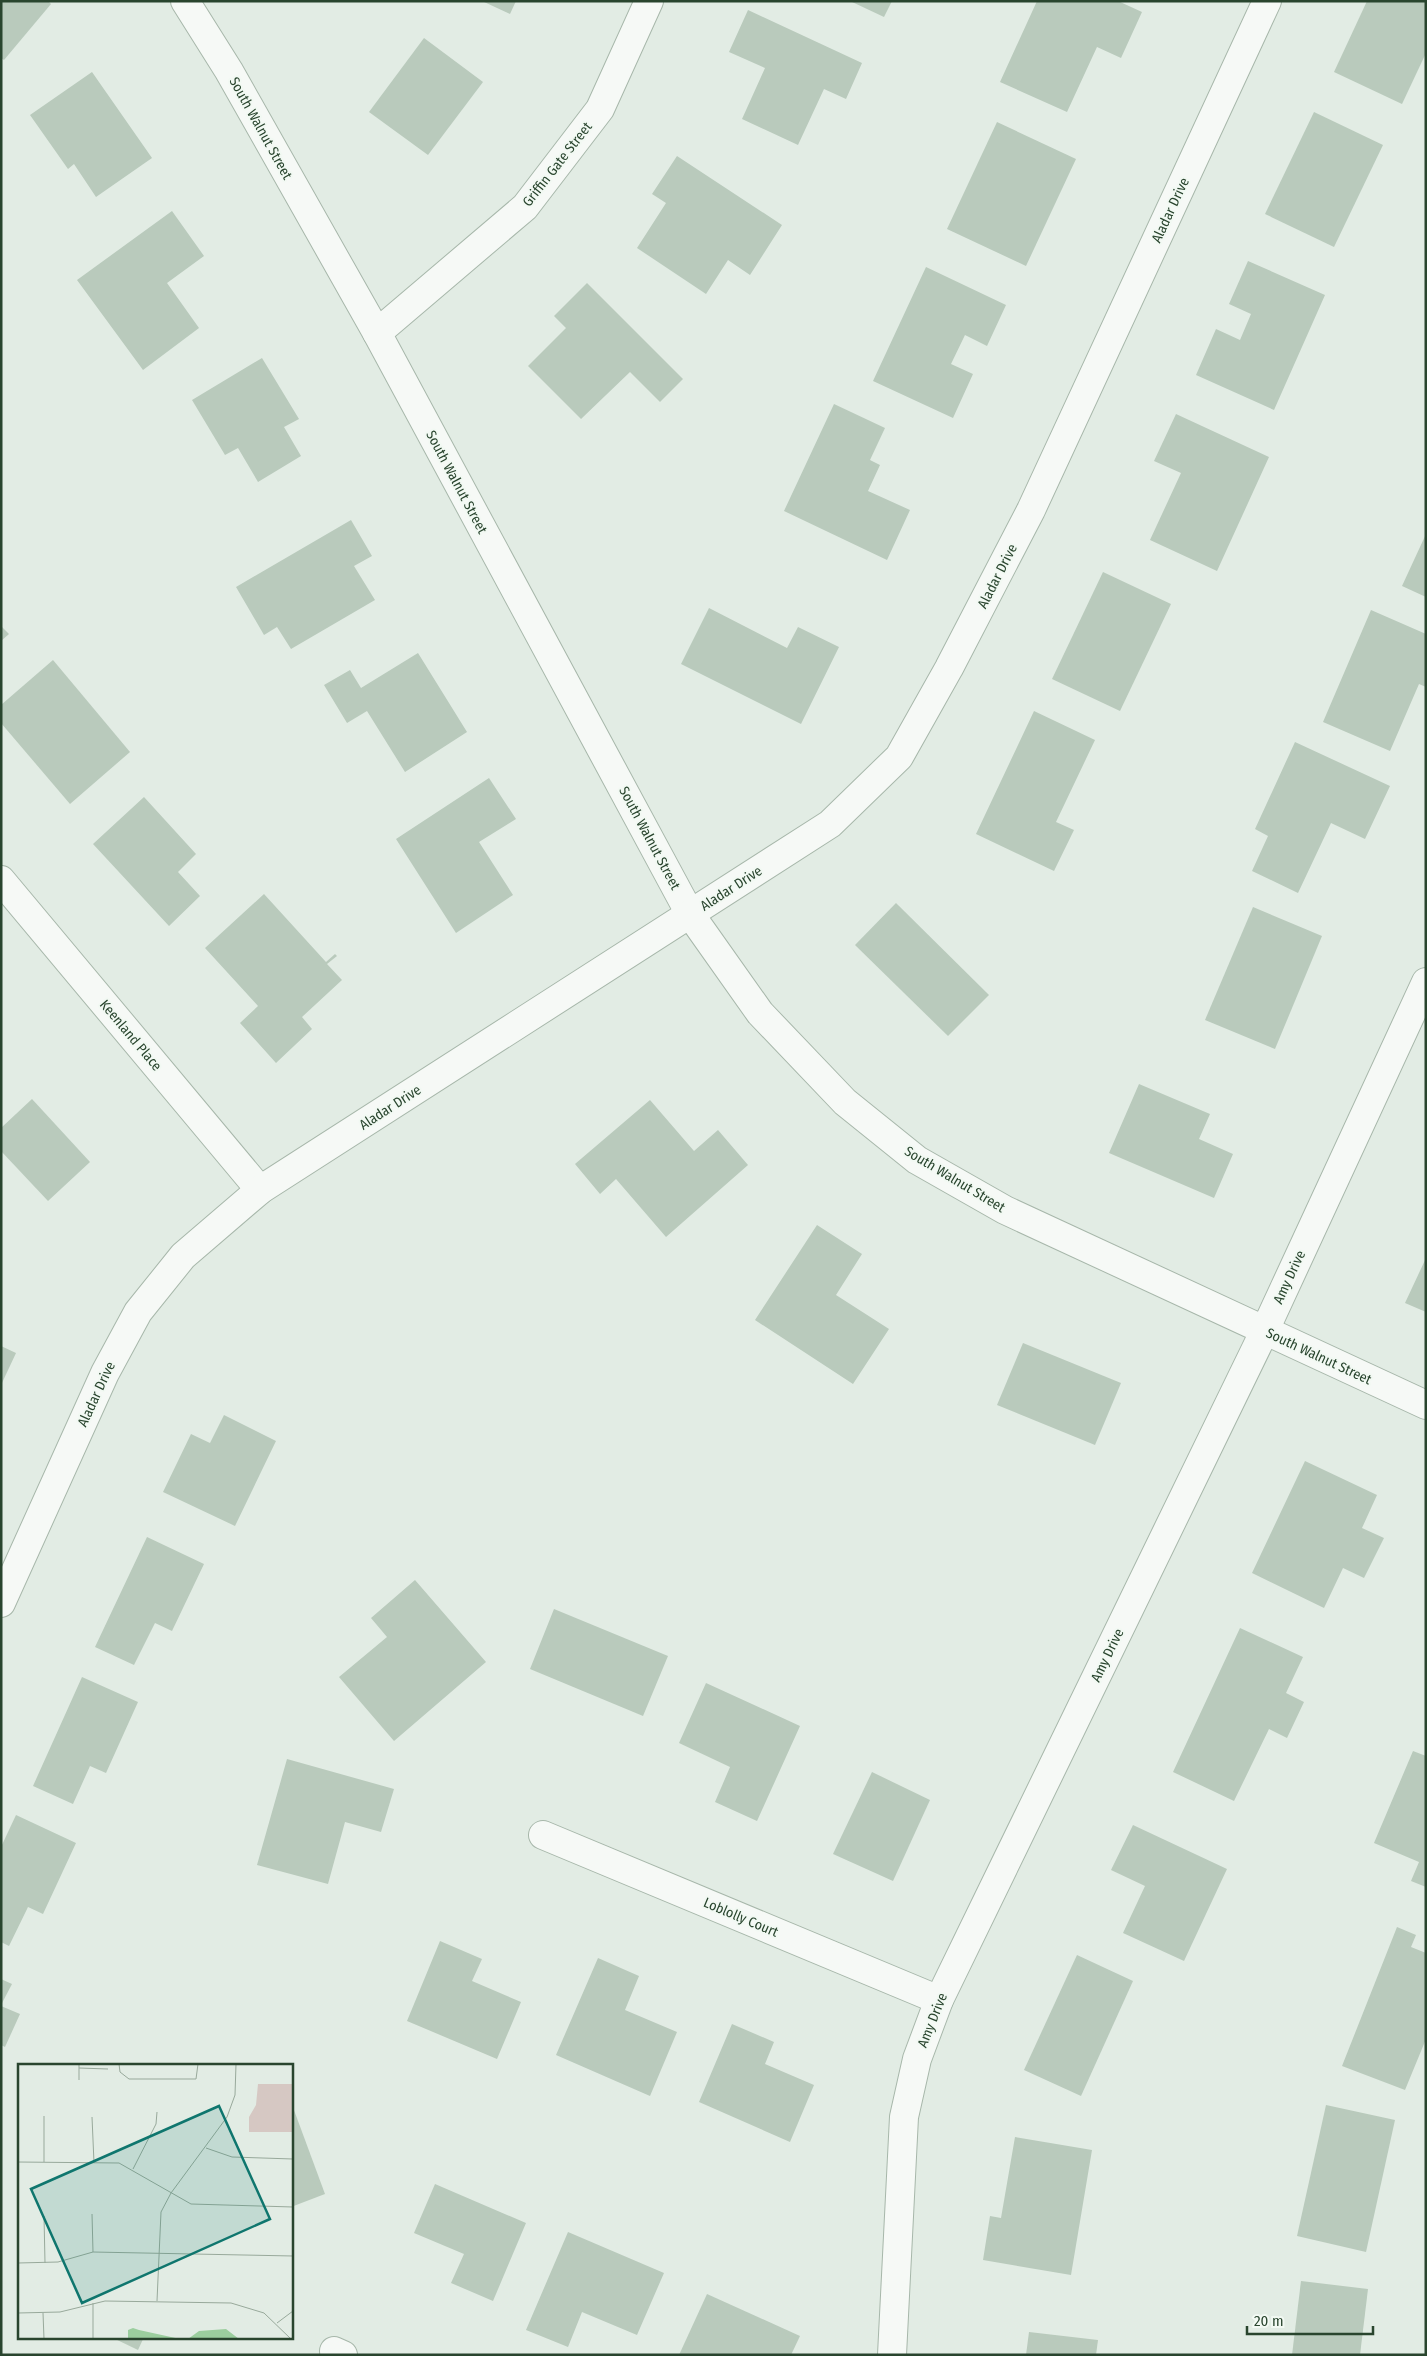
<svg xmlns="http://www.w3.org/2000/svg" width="1427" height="2356" viewBox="0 0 1427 2356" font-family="'Fira Sans Condensed',sans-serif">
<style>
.building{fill:#b9cabc}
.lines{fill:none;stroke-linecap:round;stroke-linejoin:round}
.minor-casing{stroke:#a7b7aa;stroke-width:30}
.minor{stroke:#f6f9f6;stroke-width:28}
.labels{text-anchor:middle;stroke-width:4;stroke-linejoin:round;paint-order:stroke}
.street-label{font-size:14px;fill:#29452e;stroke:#f2f9f3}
.inset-road{fill:none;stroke:#98a99b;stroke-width:1}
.view{fill:#0f766e;fill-opacity:0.15;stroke:#0f766e;stroke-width:2.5}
.inset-edge{fill:none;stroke:#29452e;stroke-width:2.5}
</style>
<rect width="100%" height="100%" fill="#e2ece4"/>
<g class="building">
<path d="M1,1H48L51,4L4,60L1,58Z"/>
<path d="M482,1H516L510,14Z"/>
<path d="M850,1H892L884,17Z"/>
<path d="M1037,1H1118L1142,12L1121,58L1097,47L1067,112L1000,82Z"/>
<path d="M1367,1H1426V53L1402,104L1334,72Z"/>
<path d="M748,10L862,63L846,99L824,89L798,145L742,119L765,68L729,52Z"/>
<path d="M424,38L483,82L428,155L369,112Z"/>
<path d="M92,72L152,158L96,197L74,164L68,169L30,115Z"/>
<path d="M1314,112L1383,145L1334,247L1265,214Z"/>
<path d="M997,122L1076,159L1026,266L947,229Z"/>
<path d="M677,156L782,225L750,275L728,260L706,294L637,248L666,203L652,194Z"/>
<path d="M172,211L204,256L167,283L199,328L143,370L77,280Z"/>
<path d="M1248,261L1325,295L1274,410L1196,375L1216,329L1240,340L1251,314L1229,304Z"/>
<path d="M926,267L1006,305L987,346L965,335L951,364L973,374L953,418L873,381Z"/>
<path d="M587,283L683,379L660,402L630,372L581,419L528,366L566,328L554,316Z"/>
<path d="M262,358L299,419L284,427L301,456L258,482L238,448L225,455L192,400Z"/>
<path d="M834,404L885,428L870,460L880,465L868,491L910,510L887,560L784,511Z"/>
<path d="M1176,414L1269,457L1217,571L1150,540L1181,473L1154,461Z"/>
<path d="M351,520L372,556L354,566L375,600L291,649L277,627L264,635L236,587Z"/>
<path d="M1426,534V597L1402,586Z"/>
<path d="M1103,572L1171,604L1120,711L1052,679Z"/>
<path d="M709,608L787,648L798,627L839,647L801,724L681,664Z"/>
<path d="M1371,610L1426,634V687L1419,684L1390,751L1323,722Z"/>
<path d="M1,626L9,634L1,641Z"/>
<path d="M418,653L467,732L405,772L367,711L347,723L324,685L350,670L361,688Z"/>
<path d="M53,660L130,752L70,804L1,723V705Z"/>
<path d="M1034,711L1095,740L1056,822L1074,830L1054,871L976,834Z"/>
<path d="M1295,742L1390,786L1365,839L1331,823L1298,893L1252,871L1268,836L1255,829Z"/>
<path d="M489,778L516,819L479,842L513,895L456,933L396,839Z"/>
<path d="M144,797L196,854L178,872L200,896L169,926L93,844Z"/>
<path d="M264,894L326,962L335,954L337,956L327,964L342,980L302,1017L312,1029L276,1063L240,1023L258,1006L205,948Z"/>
<path d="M896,903L989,995L948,1036L855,945Z"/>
<path d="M1253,907L1322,936L1275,1049L1205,1020Z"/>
<path d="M1139,1084L1210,1114L1199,1139L1233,1154L1214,1198L1109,1153Z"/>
<path d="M32,1099L90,1162L48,1201L1,1151V1128Z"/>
<path d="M650,1100L694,1151L718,1130L748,1165L666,1237L616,1179L600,1194L575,1164Z"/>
<path d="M817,1225L862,1254L836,1295L889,1329L853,1384L755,1320Z"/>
<path d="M1426,1258V1312L1405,1303Z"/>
<path d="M1023,1343L1121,1383L1095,1445L997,1405Z"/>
<path d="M1,1346L16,1353L1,1385Z"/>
<path d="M224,1415L276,1441L235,1526L163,1492L191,1434L210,1443Z"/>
<path d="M1305,1461L1377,1495L1362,1528L1384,1538L1364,1578L1343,1568L1324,1608L1252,1573Z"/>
<path d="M147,1537L204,1564L172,1631L155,1623L134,1665L95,1647Z"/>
<path d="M415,1580L486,1662L394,1741L339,1677L387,1637L371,1618Z"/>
<path d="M554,1609L668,1656L643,1716L530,1669Z"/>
<path d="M1240,1628L1303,1657L1286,1693L1304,1702L1287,1738L1269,1729L1234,1801L1173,1772Z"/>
<path d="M82,1677L138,1702L106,1773L90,1766L73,1804L33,1786Z"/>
<path d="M706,1683L800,1726L757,1821L715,1802L730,1767L679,1743Z"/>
<path d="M1413,1751L1426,1756V1887L1411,1881L1419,1862L1374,1843Z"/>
<path d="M287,1759L394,1789L381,1832L345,1822L328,1884L257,1865Z"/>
<path d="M872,1772L930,1800L893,1881L833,1854Z"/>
<path d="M16,1815L76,1843L43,1914L28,1907L9,1946L1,1942V1847Z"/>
<path d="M1133,1825L1227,1869L1184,1961L1123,1933L1145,1886L1111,1870Z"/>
<path d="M1397,1927L1416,1935L1411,1947L1426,1953V2039L1405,2090L1342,2066Z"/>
<path d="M440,1941L482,1959L472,1981L521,2002L497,2059L407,2021Z"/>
<path d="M1077,1955L1133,1981L1081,2096L1024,2070Z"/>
<path d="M598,1958L639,1976L625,2010L677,2032L650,2096L556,2055Z"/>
<path d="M1,1979L12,1984L1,2005Z"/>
<path d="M1,2006L20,2014L5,2047L1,2045Z"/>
<path d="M732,2024L774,2042L765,2064L814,2085L790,2142L699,2102Z"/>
<path d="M291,2102L325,2194L291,2207Z"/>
<path d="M1326,2105L1395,2120L1366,2252L1297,2236Z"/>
<path d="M1015,2137L1092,2150L1071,2275L983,2260L990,2216L1001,2218Z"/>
<path d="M435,2184L526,2223L493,2301L451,2283L464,2254L414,2233Z"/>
<path d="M568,2232L664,2273L637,2335L582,2312L568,2347L526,2330Z"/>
<path d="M1301,2281L1368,2289L1360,2355H1292Z"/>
<path d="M707,2294L800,2336L791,2355H679Z"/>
<path d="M1029,2332L1098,2340L1096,2355H1026Z"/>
<path d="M111,2337H144L138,2350Z"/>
</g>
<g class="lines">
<defs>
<g id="minor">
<path d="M185,1L229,71L377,333L690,914L760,1013L845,1102L917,1160L1005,1210L1426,1405"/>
<path d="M377,333L525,207L600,109L649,1"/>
<path d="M1,880L260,1190"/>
<path d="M1,1603L105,1373L138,1312L183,1256L260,1190L830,824L899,757L949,668L1031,510L1267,1"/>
<path d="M543,1835L939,2000"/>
<path d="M334,2351L343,2355"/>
<path d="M892,2355L904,2117L917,2059L939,2000L1265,1330L1426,982"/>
</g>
</defs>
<use href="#minor" class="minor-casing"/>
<use href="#minor" class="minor"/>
</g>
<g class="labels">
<g class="street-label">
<text transform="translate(261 128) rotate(61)" y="5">South Walnut Street</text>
<text transform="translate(557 164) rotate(-52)" y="5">Griffin Gate Street</text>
<text transform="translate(1170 210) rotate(-65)" y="5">Aladar Drive</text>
<text transform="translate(457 482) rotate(62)" y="5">South Walnut Street</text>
<text transform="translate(997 576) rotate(-63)" y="5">Aladar Drive</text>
<text transform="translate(650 838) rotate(62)" y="5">South Walnut Street</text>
<text transform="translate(731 888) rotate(-33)" y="5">Aladar Drive</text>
<text transform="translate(131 1035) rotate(50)" y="5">Keenland Place</text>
<text transform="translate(390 1107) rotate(-33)" y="5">Aladar Drive</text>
<text transform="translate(955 1179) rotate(31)" y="5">South Walnut Street</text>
<text transform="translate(1289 1277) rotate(-65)" y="5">Amy Drive</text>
<text transform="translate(1319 1356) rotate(25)" y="5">South Walnut Street</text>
<text transform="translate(96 1394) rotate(-65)" y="5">Aladar Drive</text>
<text transform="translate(1107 1655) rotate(-64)" y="5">Amy Drive</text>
<text transform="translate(741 1917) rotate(23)" y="5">Loblolly Court</text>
<text transform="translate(932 2020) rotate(-68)" y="5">Amy Drive</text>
</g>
</g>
<g transform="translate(18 2064)">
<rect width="275" height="275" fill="#e2ece4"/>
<path d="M240,20H275V68H231V53L238,41Z" fill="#d6c8c3"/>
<path d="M115,264L121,266L162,275H110V266ZM208,265L221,275H170L181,267Z" fill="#9bce9e"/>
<path class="inset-road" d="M101,0L102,8L111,15H178L180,0M61,4L90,5M61,16V0M26,52V98M74,53L76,99M188,84L214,93L275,95M0,98L101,99L173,140L275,143M115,105L138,60L139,48M74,150L75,188M26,152L27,199M0,199L40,198L75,188L275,192M139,237L143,148L153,129L209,53L217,31L218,0M75,239V275M0,249L42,248L87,237L213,239L246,249L273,275M25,249L26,275M259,259L275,247"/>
<path class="view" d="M201,42L252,155L64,239L13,125Z"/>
<rect width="275" height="275" class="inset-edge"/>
</g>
<rect width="1427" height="2356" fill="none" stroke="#29452e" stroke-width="5"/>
<path d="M1247 2326v8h126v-8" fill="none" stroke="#29452e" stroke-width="2.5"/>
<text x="1254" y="2326" font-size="15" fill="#29452e" stroke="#f2f9f3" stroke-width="4" paint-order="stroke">20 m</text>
</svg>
